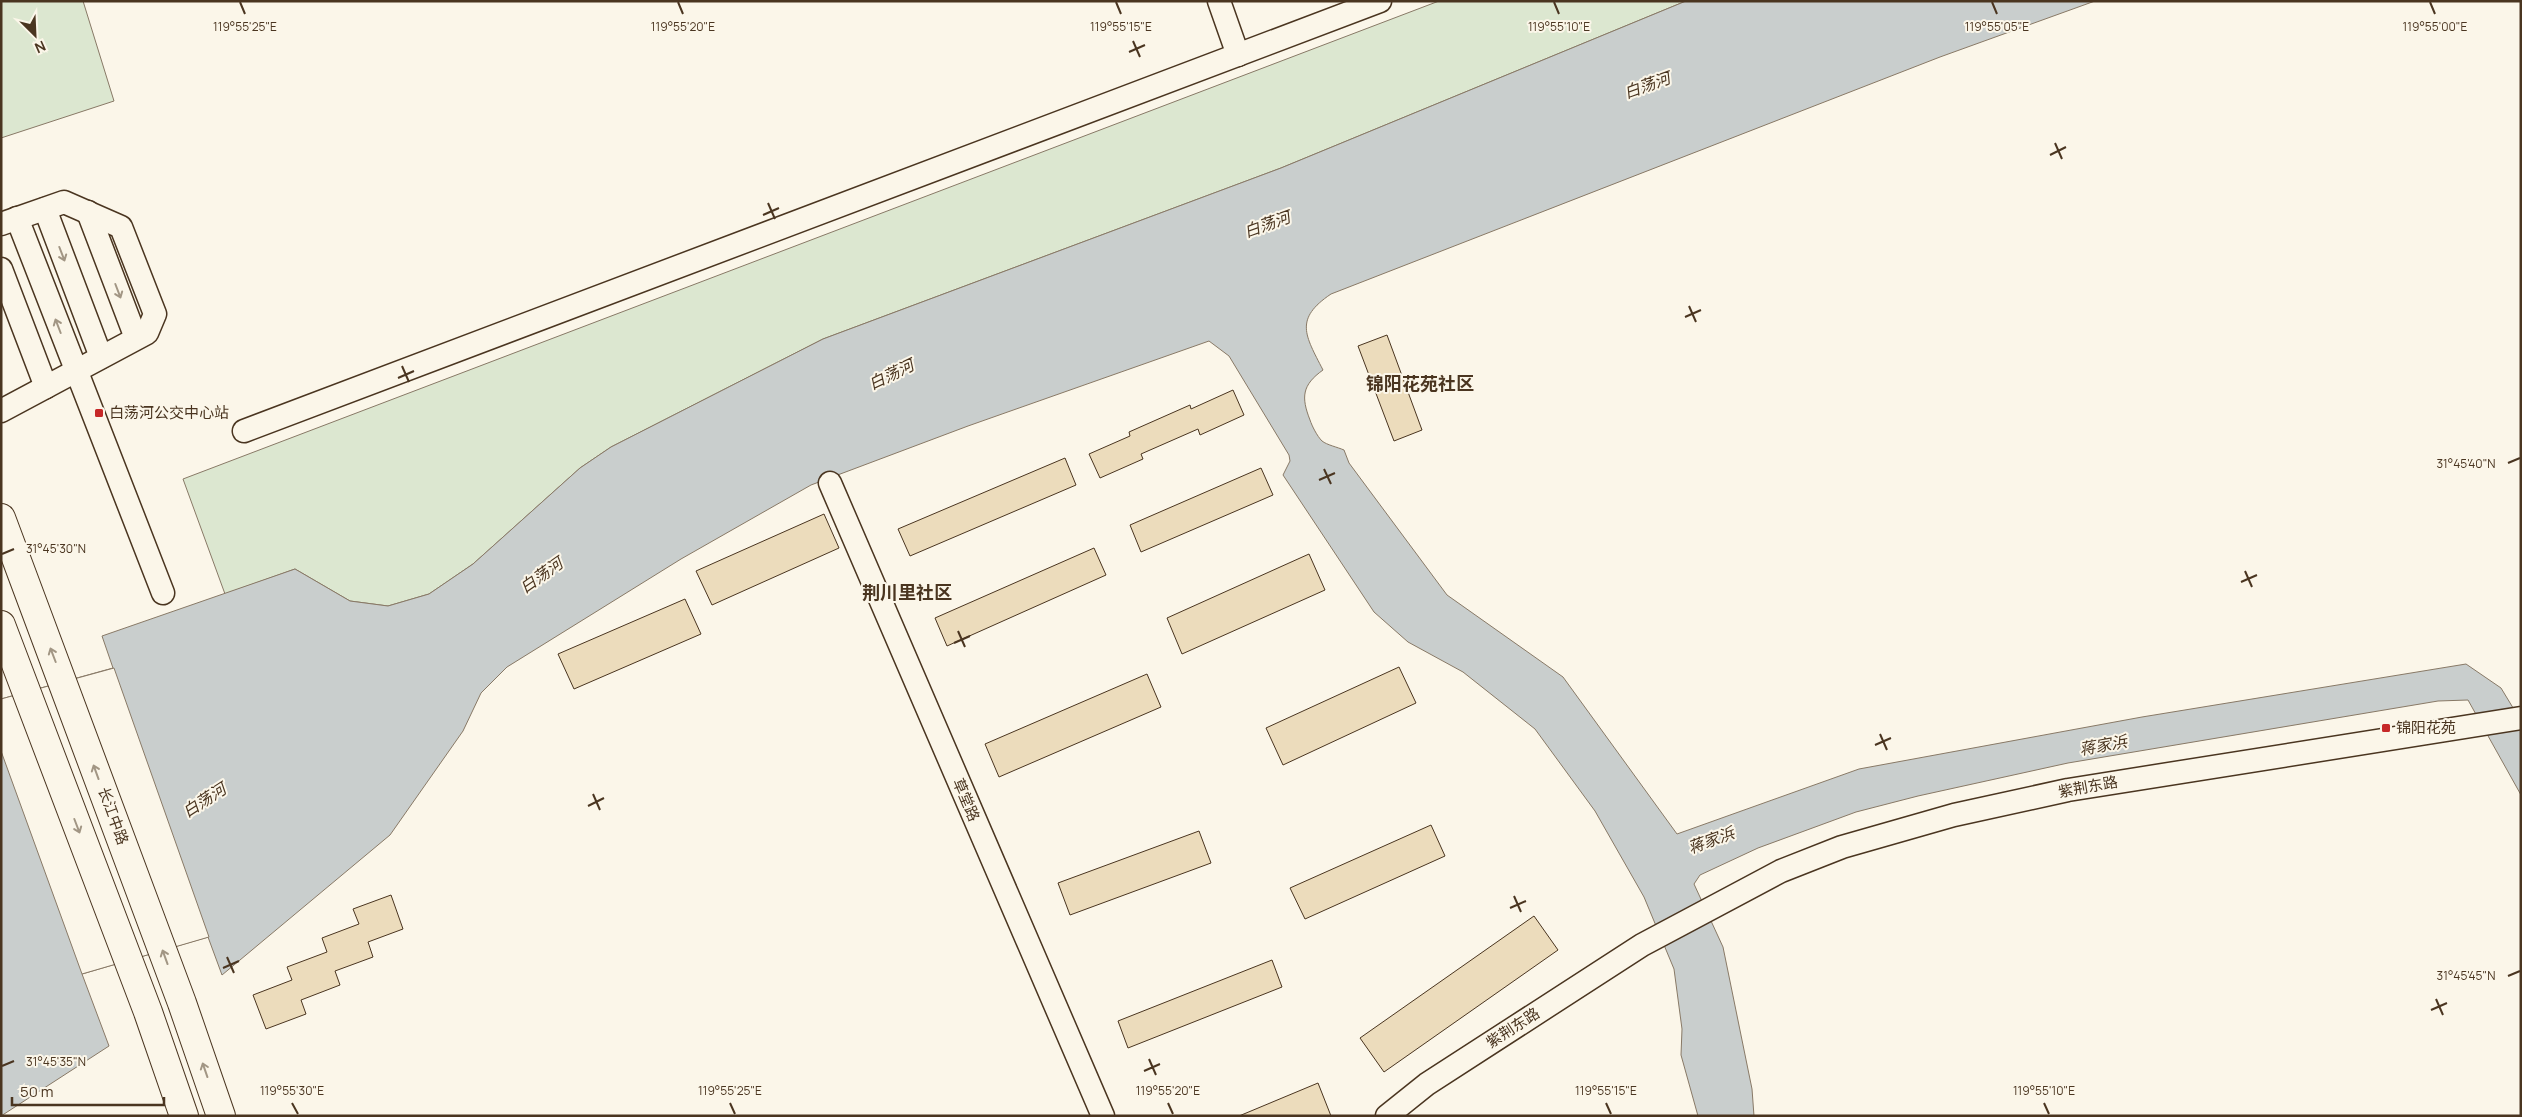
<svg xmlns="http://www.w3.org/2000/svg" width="2522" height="1117" viewBox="0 0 2522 1117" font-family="Manrope,'Noto Sans SC',sans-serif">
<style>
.green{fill:#dce7d0;stroke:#887966}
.water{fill:#c9cecd;stroke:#887966}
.pier{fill:#fbf6e9;stroke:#887966}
.building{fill:#ecdcbc;stroke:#4a3520}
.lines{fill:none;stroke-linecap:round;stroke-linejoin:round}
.minor-casing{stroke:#4a3520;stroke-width:25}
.major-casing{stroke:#4a3520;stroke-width:30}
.minor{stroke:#fbf6e9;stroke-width:22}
.major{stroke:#fbf6e9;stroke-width:28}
.oneway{stroke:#a29684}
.ticks{fill:none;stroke:#4a3520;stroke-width:2}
.poi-dot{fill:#c62828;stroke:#fbf6e9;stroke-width:2}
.labels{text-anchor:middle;stroke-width:4;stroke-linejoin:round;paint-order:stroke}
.poi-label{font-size:15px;fill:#4a3520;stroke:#fbf6e9;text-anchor:start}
.street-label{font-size:15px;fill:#4a3520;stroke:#fbf6e9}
.water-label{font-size:16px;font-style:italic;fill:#4a3520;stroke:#fbf6e9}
.quarter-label{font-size:18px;font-weight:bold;fill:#4a3520;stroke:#fbf6e9}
.ticks-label{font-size:12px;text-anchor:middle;fill:#4a3520;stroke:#fbf6e9;stroke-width:4;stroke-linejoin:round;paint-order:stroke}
</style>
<rect width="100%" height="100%" fill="#fbf6e9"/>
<g class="green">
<path d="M1,1H83L114,101L1,138Z"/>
<path d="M1439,1H1686L1281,168L823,339L611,447L580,468L473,564L429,594L388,606L350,601L295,569L225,594L183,479Z"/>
</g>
<path class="water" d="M1686,1H2095L1940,57L1331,294C1294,319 1305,335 1323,370C1302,385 1301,397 1310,420C1312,426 1317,436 1322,441C1327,445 1337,447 1344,450L1349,463L1447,595L1563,677L1677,834L1859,769L2142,717L2466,664L2501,688L2521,721V795L2468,700L2438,701L2068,763L1918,796L1856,812L1758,848L1700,875L1694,884L1723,947L1752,1089L1754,1116H1698L1681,1055L1682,1029L1674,969L1644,897L1595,811L1535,729L1463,672L1408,642L1374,612L1283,475L1290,461L1289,455L1229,356L1209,341L968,426L811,485L681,559L507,667L481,693L463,731L390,835L222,975L208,937L82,974L109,1046L1,1116V699L113,668L102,636L295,569L350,601L388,606L429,594L473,564L580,468L611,447L823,339L1281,168Z"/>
<path class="pier" d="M114,668L209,937L82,974L1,751V699Z"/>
<g class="building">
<path d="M1387,335L1422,430L1394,441L1358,346Z"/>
<path d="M1233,390L1244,415L1200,435L1198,429L1141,454L1143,459L1100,478L1089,454L1130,436L1129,432L1190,405L1191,409Z"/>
<path d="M1065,458L1076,485L910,556L898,529Z"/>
<path d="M1261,468L1273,495L1141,552L1130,525Z"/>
<path d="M824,514L839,548L712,605L696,571Z"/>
<path d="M1094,548L1106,575L947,646L935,618Z"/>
<path d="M1309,554L1325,590L1182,654L1167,618Z"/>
<path d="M685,599L701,634L574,689L558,654Z"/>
<path d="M1399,667L1416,703L1283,765L1266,728Z"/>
<path d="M1147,674L1161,707L999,777L985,744Z"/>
<path d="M1431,825L1445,856L1305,919L1290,888Z"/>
<path d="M1199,831L1211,863L1070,915L1058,883Z"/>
<path d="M391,895L403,929L368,942L373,957L335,971L340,985L301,1000L306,1014L266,1029L253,995L292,980L287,967L327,952L322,938L359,924L353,909Z"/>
<path d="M1534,916L1558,950L1384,1072L1360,1038Z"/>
<path d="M1272,960L1282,987L1128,1048L1118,1021Z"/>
<path d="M1318,1083L1331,1116H1239Z"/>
</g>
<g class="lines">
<defs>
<g id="minor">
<path d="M1219,1L1238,55"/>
<path d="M45,209L101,357"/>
<path d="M88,212L136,338"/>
<path d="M17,218L163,593"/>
<path d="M1,224L64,202L121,227L155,314L147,333L1,411"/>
<path d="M1,269L46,387"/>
<path d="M244,431L1380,1"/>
<path d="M830,483L1103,1116"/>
<path d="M1387,1116L1427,1084L1642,945L1781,871L1842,847L1954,815L2068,790L2521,718"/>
</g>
<g id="major">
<path d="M1,518L182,1003L221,1116"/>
<path d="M1,625L148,1012L184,1116"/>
</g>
</defs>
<use href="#minor" class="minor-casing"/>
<use href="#major" class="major-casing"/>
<use href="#minor" class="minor"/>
<use href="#major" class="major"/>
</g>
<defs><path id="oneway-shaft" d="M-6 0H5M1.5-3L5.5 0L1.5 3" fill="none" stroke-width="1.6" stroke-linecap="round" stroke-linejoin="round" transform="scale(1.25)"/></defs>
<g class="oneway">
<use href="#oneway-shaft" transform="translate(62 254) rotate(69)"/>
<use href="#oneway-shaft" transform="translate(118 291) rotate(69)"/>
<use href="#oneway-shaft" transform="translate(58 326) rotate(-111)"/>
<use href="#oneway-shaft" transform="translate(53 655) rotate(-111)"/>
<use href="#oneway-shaft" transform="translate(96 772) rotate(-110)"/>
<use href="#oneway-shaft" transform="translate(77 826) rotate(69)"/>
<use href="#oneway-shaft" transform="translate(165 957) rotate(-110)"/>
<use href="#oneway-shaft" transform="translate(205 1070) rotate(-109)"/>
</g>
<path class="ticks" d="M240,2L245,14M678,2L683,14M1116,2L1121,14M1554,2L1559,14M1992,2L1997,14M2430,2L2435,14M1133,41L1140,57M1129,52L1145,45M2055,143L2062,159M2050,155L2066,147M768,203L775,219M763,215L779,208M1689,306L1696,322M1685,317L1701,310M402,366L409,382M398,378L414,371M2508,463L2520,458M1324,469L1331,484M1319,480L1335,473M2,554L14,549M2245,571L2252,587M2241,582L2257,575M958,631L965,647M954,643L970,636M1880,734L1887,750M1875,745L1891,738M593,794L600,810M588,806L604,798M1514,896L1521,912M1510,908L1526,901M227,957L234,973M223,968L239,961M2508,976L2520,971M2436,999L2443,1015M2431,1010L2447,1003M1149,1059L1156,1075M2,1066L14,1061M1144,1071L1160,1064M292,1103L298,1114M730,1103L735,1114M1168,1103L1173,1114M1606,1103L1611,1114M2044,1103L2049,1114"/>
<g class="poi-dot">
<rect x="94" y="408" width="10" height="10" rx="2.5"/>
<rect x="2381" y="723" width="10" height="10" rx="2.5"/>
</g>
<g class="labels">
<g class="poi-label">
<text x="109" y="418">白荡河公交中心站</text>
<text x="2396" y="733">锦阳花苑</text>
</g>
<g class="street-label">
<text transform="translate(2088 787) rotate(-10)" y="5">紫荆东路</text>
<text transform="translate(966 800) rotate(67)" y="5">草堂路</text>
<text transform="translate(113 816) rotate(70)" y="5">长江中路</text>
<text transform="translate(1513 1028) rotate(-33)" y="5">紫荆东路</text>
</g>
<g class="water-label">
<text transform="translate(1647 85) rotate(-20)" y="6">白荡河</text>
<text transform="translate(1267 224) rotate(-20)" y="6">白荡河</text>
<text transform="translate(891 374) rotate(-26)" y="6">白荡河</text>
<text transform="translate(541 575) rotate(-35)" y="6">白荡河</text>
<text transform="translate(2103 745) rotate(-10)" y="6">蒋家浜</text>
<text transform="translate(204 800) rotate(-33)" y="6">白荡河</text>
<text transform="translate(1711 840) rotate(-20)" y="6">蒋家浜</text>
</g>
<g class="quarter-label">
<text x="1420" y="390">锦阳花苑社区</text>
<text x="907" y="599">荆川里社区</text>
</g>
</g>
<g class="ticks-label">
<text x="245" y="31">119°55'25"E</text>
<text x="683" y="31">119°55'20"E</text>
<text x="1121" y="31">119°55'15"E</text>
<text x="1559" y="31">119°55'10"E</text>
<text x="1997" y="31">119°55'05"E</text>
<text x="2435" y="31">119°55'00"E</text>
<text x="2466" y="468">31°45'40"N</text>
<text x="56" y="553">31°45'30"N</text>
<text x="2466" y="980">31°45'45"N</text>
<text x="56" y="1066">31°45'35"N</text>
<text x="292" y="1095">119°55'30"E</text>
<text x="730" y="1095">119°55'25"E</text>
<text x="1168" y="1095">119°55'20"E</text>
<text x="1606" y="1095">119°55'15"E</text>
<text x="2044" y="1095">119°55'10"E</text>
</g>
<rect width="2522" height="1117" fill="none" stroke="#4a3520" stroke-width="5"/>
<g transform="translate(35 35) rotate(156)" stroke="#fbf6e9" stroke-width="4" paint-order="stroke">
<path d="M0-4L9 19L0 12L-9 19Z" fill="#4a3520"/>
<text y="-8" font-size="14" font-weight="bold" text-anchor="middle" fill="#4a3520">N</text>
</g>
<path d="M12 1097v8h152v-8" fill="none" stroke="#4a3520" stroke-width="2.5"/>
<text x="20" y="1097" font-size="15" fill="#4a3520" stroke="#fbf6e9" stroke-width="4" paint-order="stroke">50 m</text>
</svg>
